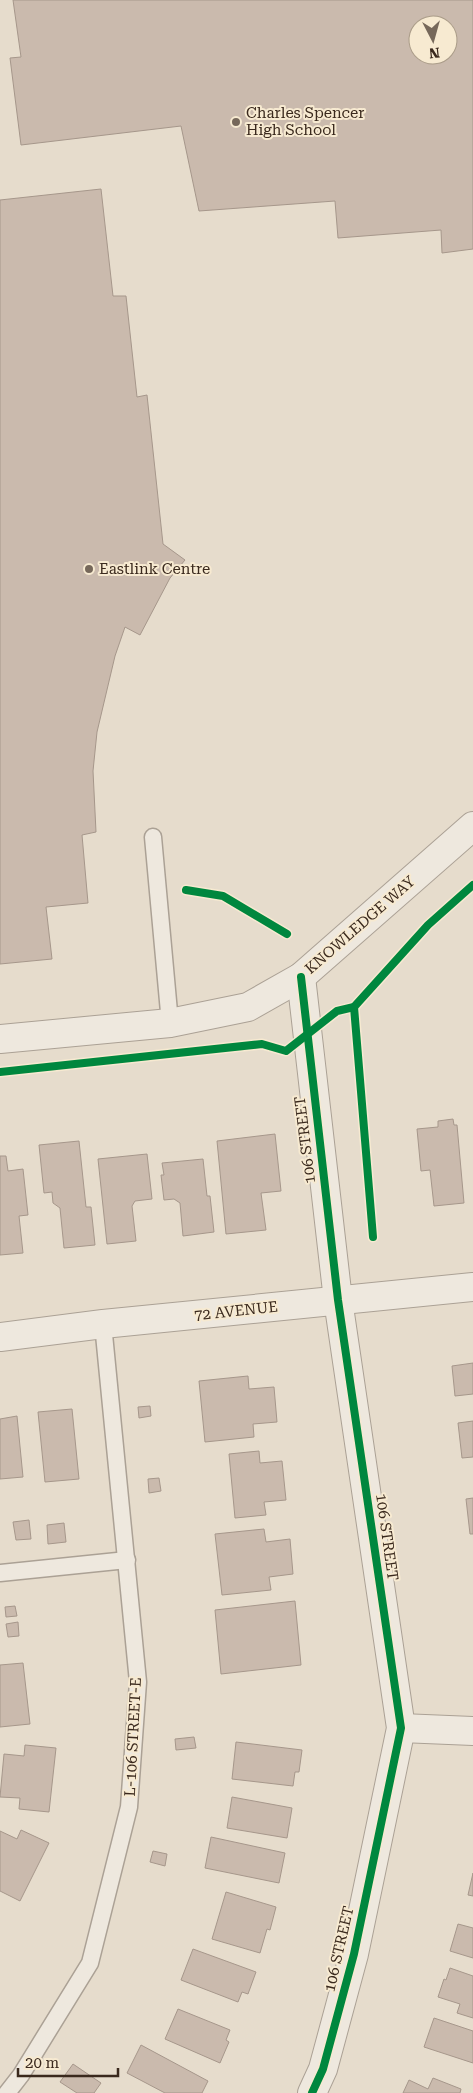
<svg xmlns="http://www.w3.org/2000/svg" width="473" height="2093" viewBox="0 0 473 2093" font-family="'Roboto Serif',serif">
<style>
.building{fill:#cabaad;stroke:#a6978b;fill-rule:evenodd}
.lines{fill:none;stroke-linecap:round;stroke-linejoin:round}
.lane-casing{stroke:#aba195;stroke-width:19}
.street-casing{stroke:#aba195;stroke-width:30}
.lane{stroke:#eee8de;stroke-width:16}
.street{stroke:#eee8de;stroke-width:28}
.cycleway-casing{stroke:#f7ead1;stroke-width:11}
.cycleway{stroke:#00873e;stroke-width:8}
.poi-dot{fill:#76685a;stroke:#f7ead1;stroke-width:2}
.labels{text-anchor:middle;stroke-width:4;stroke-linejoin:round;paint-order:stroke}
.poi-label{font-size:15px;fill:#3a291d;stroke:#f7ead1;text-anchor:start}
.street-label{font-size:15px;fill:#3a291d;stroke:#f7ead1}
</style>
<rect width="100%" height="100%" fill="#e6dccc"/>
<g class="building">
<path d="M13,0H473V249L442,253L441,230L338,238L335,201L199,211L181,126L21,145L10,58L21,57ZM418,25H448V55H418Z"/>
<path d="M101,189L113,296H126L137,397L147,395L163,544L185,560L170,578L140,635L125,627L115,656L97,732L93,771L96,832L82,835L88,903L46,907L52,959L0,964V200Z"/>
<path d="M453,1119L454,1125H457L464,1203L434,1206L430,1170L421,1171L417,1129L438,1127V1121Z"/>
<path d="M275,1134L281,1191L261,1193L266,1230L226,1234L217,1141Z"/>
<path d="M79,1141L86,1207H91L95,1245L64,1248L60,1208L53,1203L52,1192L44,1193L39,1145Z"/>
<path d="M147,1154L152,1199L135,1201L132,1206L136,1241L107,1244L98,1159Z"/>
<path d="M0,1156H6L8,1171L23,1169L28,1215L19,1216L23,1253L0,1255Z"/>
<path d="M203,1159L207,1196H210L214,1232L183,1236L180,1203L174,1199L164,1200L161,1175H164L162,1163Z"/>
<path d="M473,1363V1394L455,1396L452,1366Z"/>
<path d="M248,1376L249,1389L274,1387L277,1422L253,1424L254,1437L205,1442L199,1381Z"/>
<path d="M150,1406L151,1416L139,1418L138,1407Z"/>
<path d="M72,1409L79,1479L45,1482L38,1412Z"/>
<path d="M17,1416L23,1477L0,1479V1419Z"/>
<path d="M473,1421V1457L462,1458L458,1423Z"/>
<path d="M259,1451L260,1463L282,1461L286,1500L264,1502L266,1515L235,1518L229,1454Z"/>
<path d="M159,1478L161,1491L149,1493L148,1479Z"/>
<path d="M473,1498V1534H470L466,1499Z"/>
<path d="M29,1520L31,1539L16,1540L13,1522Z"/>
<path d="M64,1523L66,1542L48,1544L47,1525Z"/>
<path d="M264,1529L266,1542L290,1539L293,1574L269,1577L271,1590L222,1595L215,1534Z"/>
<path d="M295,1601L301,1665L221,1674L215,1610Z"/>
<path d="M15,1606L17,1616L6,1617L5,1607Z"/>
<path d="M18,1622L19,1636L8,1637L6,1624Z"/>
<path d="M23,1663L30,1724L0,1727V1665Z"/>
<path d="M194,1737L196,1748L176,1750L175,1739Z"/>
<path d="M236,1742L302,1750L299,1772H295L293,1786L232,1779Z"/>
<path d="M25,1745L56,1748L49,1812L19,1809L20,1798L0,1797L4,1754L24,1756Z"/>
<path d="M232,1797L292,1808L287,1838L227,1828Z"/>
<path d="M21,1830L49,1843L20,1901L0,1891V1831L17,1839Z"/>
<path d="M211,1837L285,1853L279,1883L205,1868Z"/>
<path d="M153,1851L167,1854L165,1866L150,1862Z"/>
<path d="M473,1873V1896L468,1895Z"/>
<path d="M226,1892L276,1907L270,1930L267,1929L260,1953L212,1939Z"/>
<path d="M458,1924L473,1928V1958L450,1951Z"/>
<path d="M193,1949L256,1972L248,1994L242,1992L238,2002L181,1980Z"/>
<path d="M450,1968L473,1976V2018L457,2013L460,2004L438,1997L444,1979L446,1980Z"/>
<path d="M178,2009L230,2030L226,2040L229,2042L220,2063L165,2039Z"/>
<path d="M434,2018L473,2031V2063L424,2047Z"/>
<path d="M141,2045L208,2081L202,2093H165L127,2073Z"/>
<path d="M73,2064L101,2083L94,2093H77L60,2082Z"/>
<path d="M433,2078L461,2089L460,2093H403L409,2080L428,2089Z"/>
</g>
<g class="lines">
<defs>
<g id="lane">
<path d="M153,837L170,1023"/>
<path d="M0,1573L127,1560"/>
<path d="M7,2093L21,2075L90,1963L129,1807L138,1682L103,1324"/>
</g>
<g id="street">
<path d="M301,977L338,1300L401,1728L354,1954L323,2069L312,2093"/>
<path d="M0,1039L170,1023L248,1007L301,977L473,826"/>
<path d="M0,1337L103,1324L473,1287"/>
<path d="M401,1728L473,1731"/>
</g>
</defs>
<use href="#lane" class="lane-casing"/>
<use href="#street" class="street-casing"/>
<use href="#lane" class="lane"/>
<use href="#street" class="street"/>
<defs>
<g id="cycleway">
<path d="M186,890L223,896L287,934"/>
<path d="M301,977L338,1300L401,1728L354,1954L323,2069L312,2093"/>
<path d="M354,1007L373,1237"/>
<path d="M0,1072L262,1044L286,1051L337,1011L354,1007L428,925L473,885"/>
</g>
</defs>
<use href="#cycleway" class="cycleway-casing"/>
<use href="#cycleway" class="cycleway"/>
</g>
<g class="poi-dot">
<circle cx="236" cy="122" r="5"/>
<circle cx="89" cy="569" r="5"/>
</g>
<g class="labels">
<g class="poi-label">
<text x="246" y="118">Charles Spencer<tspan x="246" dy="17">High School</tspan></text>
<text x="99" y="574">Eastlink Centre</text>
</g>
<g class="street-label">
<text transform="translate(360 925) rotate(-41)" y="5">KNOWLEDGE WAY</text>
<text transform="translate(305 1140) rotate(-97)" y="5">106 STREET</text>
<text transform="translate(236 1311) rotate(-6)" y="5">72 AVENUE</text>
<text transform="translate(387 1537) rotate(82)" y="5">106 STREET</text>
<text transform="translate(133 1737) rotate(-87)" y="5">L-106 STREET-E</text>
<text transform="translate(339 1949) rotate(-77)" y="5">106 STREET</text>
</g>
</g>
<g transform="translate(433 40) rotate(174)"><circle r="24" fill="#f7ead1" stroke="#ab9d89"/>
<path d="M0-4L9 19L0 12L-9 19Z" fill="#76685a"/>
<text y="-8" font-size="14" font-weight="bold" text-anchor="middle" fill="#3a291d">N</text>
</g>
<path d="M18 2068v8h100v-8" fill="none" stroke="#3a291d" stroke-width="2.5"/>
<text x="25" y="2068" font-size="15" fill="#3a291d" stroke="#f7ead1" stroke-width="4" paint-order="stroke">20 m</text>
</svg>
